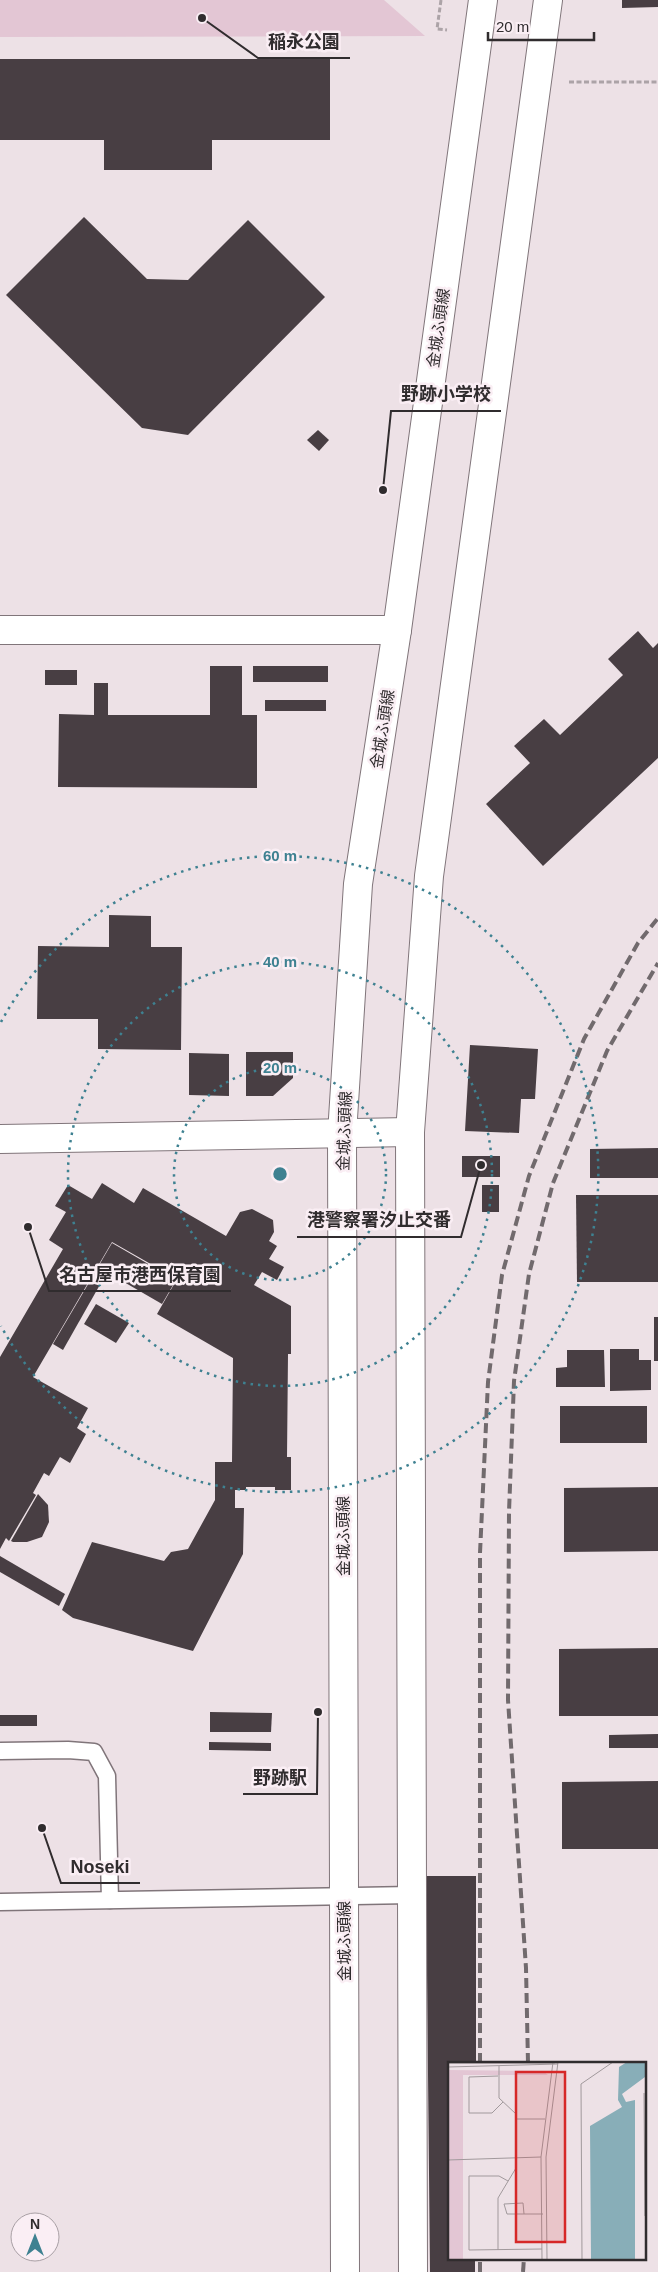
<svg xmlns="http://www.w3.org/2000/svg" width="658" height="2272" viewBox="0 0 658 2272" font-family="Helvetica,'Noto Sans JP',sans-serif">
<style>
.green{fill:#e3c6d4}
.building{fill:#483e43}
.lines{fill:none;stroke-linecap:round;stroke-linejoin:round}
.lane-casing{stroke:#80757a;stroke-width:19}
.street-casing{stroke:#80757a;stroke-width:30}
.primary-casing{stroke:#80757a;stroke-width:30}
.path{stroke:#aca3a7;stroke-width:3;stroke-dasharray:5 2.5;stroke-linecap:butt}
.lane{stroke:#fff;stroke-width:16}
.street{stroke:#fff;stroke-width:28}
.primary{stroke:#fff;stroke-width:28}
.rail{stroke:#716a6d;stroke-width:4;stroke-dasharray:10 5;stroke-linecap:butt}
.ring{fill:none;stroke:#3e8191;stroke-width:2.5;stroke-dasharray:2.5 5}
.labels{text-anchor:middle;stroke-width:5;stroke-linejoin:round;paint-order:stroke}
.street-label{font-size:16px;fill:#302c2e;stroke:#faeef4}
.inset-road{fill:none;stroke:#a1999c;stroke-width:1}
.view{fill:#d62828;fill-opacity:0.15;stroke:#d62828;stroke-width:2.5}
.inset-edge{fill:none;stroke:#302c2e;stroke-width:2.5}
.centre{fill:#3e8191;stroke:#faeef4;stroke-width:2.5}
.ring-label{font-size:15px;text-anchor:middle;font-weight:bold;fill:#3e8191;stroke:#faeef4;stroke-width:5;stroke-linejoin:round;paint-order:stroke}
.leader{fill:none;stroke:#302c2e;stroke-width:2}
.callout-dot{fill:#302c2e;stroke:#faeef4;stroke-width:2}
.callout-label{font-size:18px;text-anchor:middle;font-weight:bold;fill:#302c2e;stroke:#faeef4;stroke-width:5;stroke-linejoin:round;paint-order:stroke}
</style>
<rect width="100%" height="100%" fill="#ede1e6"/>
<path class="green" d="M0,0H384L425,36L0,37Z"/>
<g class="building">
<path d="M622,0H658V7L622,8Z"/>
<path d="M0,59H330V140H212V170H104V140H0Z"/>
<path d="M84,217L147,279L188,280L248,220L325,297L188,435L142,428L6,295Z"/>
<path d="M318,430L329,440L319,451L307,440Z"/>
<path d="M638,631L653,648L658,643V758L543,866L486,804L530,763L514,746L544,719L560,735L623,675L608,659Z"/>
<path d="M210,666H242V715H257V788L58,787L59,714L94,715V683H108V715H210Z"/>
<rect x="253" y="666" width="75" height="16"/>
<rect x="45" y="670" width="32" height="15"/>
<rect x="265" y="700" width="61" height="11"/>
<path d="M109,915L151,916V947H182L181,1050L98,1049V1019H37L38,946L109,947Z"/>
<path d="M470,1045L538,1049L535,1099H521L519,1133L465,1131Z"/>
<path d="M246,1052H293V1078L273,1096H246Z"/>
<path d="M189,1053L229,1054V1096L189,1095Z"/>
<path d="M658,1148V1178H590V1149Z"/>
<rect x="462" y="1156" width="38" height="21"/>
<path d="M102,1183L134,1203L143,1188L226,1236L240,1212L252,1209L273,1220L274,1232L269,1241L277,1246L269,1259L284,1267L277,1280L262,1272L254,1285L291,1306V1354H288L287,1457H291V1490H275V1487H246V1490H235V1508H244L243,1554L193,1651L73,1618L62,1610L92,1542L164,1561L171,1552L188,1549L215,1500V1462H232L233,1358L157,1314L177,1279L112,1242L33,1377L88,1408L77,1428L86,1434L70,1463L60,1457L49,1476L44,1473L33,1493L36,1495L9,1541L6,1538L0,1549V1357L63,1249L49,1240L66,1212L55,1206L68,1185L92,1199Z"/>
<rect x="482" y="1185" width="17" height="27"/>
<path d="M576,1195H658V1282H577Z"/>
<path d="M112,1243L176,1280L162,1304L98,1267Z"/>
<path d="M97,1269L106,1274L63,1350L53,1344Z"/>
<path d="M96,1304L129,1323L116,1343L84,1324Z"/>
<rect x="654" y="1317" width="4" height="44"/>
<path d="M610,1349H639V1360H651V1390L610,1391Z"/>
<path d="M567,1350H604L605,1387H556V1368L567,1367Z"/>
<rect x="560" y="1406" width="87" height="37"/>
<path d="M658,1487V1551L564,1552V1488Z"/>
<path d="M38,1494L48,1505L49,1522L42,1537L27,1542H13L11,1541Z"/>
<path d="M0,1556L65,1594L59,1606L0,1572Z"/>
<path d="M658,1648V1716H559V1649Z"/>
<path d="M210,1712L272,1713L271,1732H210Z"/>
<rect x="0" y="1715" width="37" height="11"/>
<path d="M658,1734V1748H609V1735Z"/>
<path d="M209,1742L271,1743V1751L209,1750Z"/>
<path d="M658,1781V1849H562V1782Z"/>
<path d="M426,1876H476V2063H449V2258H475V2272H430Z"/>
</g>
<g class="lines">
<defs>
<g id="lane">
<path d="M0,1751L68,1750L94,1752L107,1776L110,1900"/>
<path d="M0,1902L412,1895"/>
</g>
<g id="street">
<path d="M0,630H397"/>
<path d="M0,1139L410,1132"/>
</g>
<g id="primary">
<path d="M345,2272L342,1134L358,884L397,630L483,0"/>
<path d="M413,2272L410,1132L429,876L548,0"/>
</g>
</defs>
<use href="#lane" class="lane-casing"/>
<use href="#street" class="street-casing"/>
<use href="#primary" class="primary-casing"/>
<g class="path">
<path d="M441,0L437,29L447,30"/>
<path d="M569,82H658"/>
</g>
<use href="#lane" class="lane"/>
<use href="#street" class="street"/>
<use href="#primary" class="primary"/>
<g class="rail">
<path d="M480,2063V1553L488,1382L502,1275L529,1176L584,1039L638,943L658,918"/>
<path d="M528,2063L526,1968L508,1700L509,1512L514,1381L529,1274L553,1183L607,1051L658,963"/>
<path d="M480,2272V2258"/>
<path d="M523,2272L524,2258"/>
</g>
</g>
<g class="ring">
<circle cx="280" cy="1174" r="106"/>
<circle cx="280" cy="1174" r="212"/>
<path d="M1 1022A318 318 0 1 1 1 1326"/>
</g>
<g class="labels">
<g class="street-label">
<text transform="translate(438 328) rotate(-82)" y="6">金城ふ頭線</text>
<text transform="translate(382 729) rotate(-81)" y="6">金城ふ頭線</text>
<text transform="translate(344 1131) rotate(-88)" y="6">金城ふ頭線</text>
<text transform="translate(343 1536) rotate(-90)" y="6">金城ふ頭線</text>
<text transform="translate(344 1941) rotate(-90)" y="6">金城ふ頭線</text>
</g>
</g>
<g transform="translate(448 2062)">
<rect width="198" height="198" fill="#ede1e6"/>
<path d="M0,8L95,9L100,13H15V197H0Z" fill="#e3c6d4"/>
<path d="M179,0H198L197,15L174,32L178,40L187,38V197H143L142,64L174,45L170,38L171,5Z" fill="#88aeb8"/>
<path class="inset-road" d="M0,1H107M0,5L110,2M50,14L21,15V51H44L55,40M196,31L197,154M68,57H97M0,98L93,95M60,119L51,114H21V188L94,187M76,152L75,141L56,142L59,152H95M50,188V136L68,106V52L51,36V4M94,197L93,95L105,0M99,197L98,95L110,0M134,197L133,22L165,0"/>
<path class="view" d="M68,10H117V180H68Z"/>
<rect width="198" height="198" class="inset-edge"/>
</g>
<circle cx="280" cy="1174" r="8" class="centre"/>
<g class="ring-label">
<text x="280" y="861">60 m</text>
<text x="280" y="967">40 m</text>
<text x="280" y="1073">20 m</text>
</g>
<path class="leader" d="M202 18L258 58H350M383 490L391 411H501M481 1165L461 1237H297M28 1227L49 1291H231M318 1712L317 1794H243M42 1828L61 1883H140"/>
<g class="callout-dot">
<circle cx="202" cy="18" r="5"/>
<circle cx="383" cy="490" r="5"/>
<circle cx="481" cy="1165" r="5"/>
<circle cx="28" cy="1227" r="5"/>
<circle cx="318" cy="1712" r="5"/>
<circle cx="42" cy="1828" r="5"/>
</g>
<g class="callout-label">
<text x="304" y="48">稲永公園</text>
<text x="446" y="400">野跡小学校</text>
<text x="379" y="1226">港警察署汐止交番</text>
<text x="140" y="1281">名古屋市港西保育園</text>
<text x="280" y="1784">野跡駅</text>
<text x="100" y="1873">Noseki</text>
</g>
<g transform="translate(35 2237)"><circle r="24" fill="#faeef4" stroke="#a9a0a5"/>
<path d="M0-4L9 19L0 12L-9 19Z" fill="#3e8191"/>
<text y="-8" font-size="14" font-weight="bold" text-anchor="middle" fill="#302c2e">N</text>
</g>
<path d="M488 32v8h106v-8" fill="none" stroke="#302c2e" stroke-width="2.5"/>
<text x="496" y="32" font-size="15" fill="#302c2e" stroke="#faeef4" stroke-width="4" paint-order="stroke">20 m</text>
</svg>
